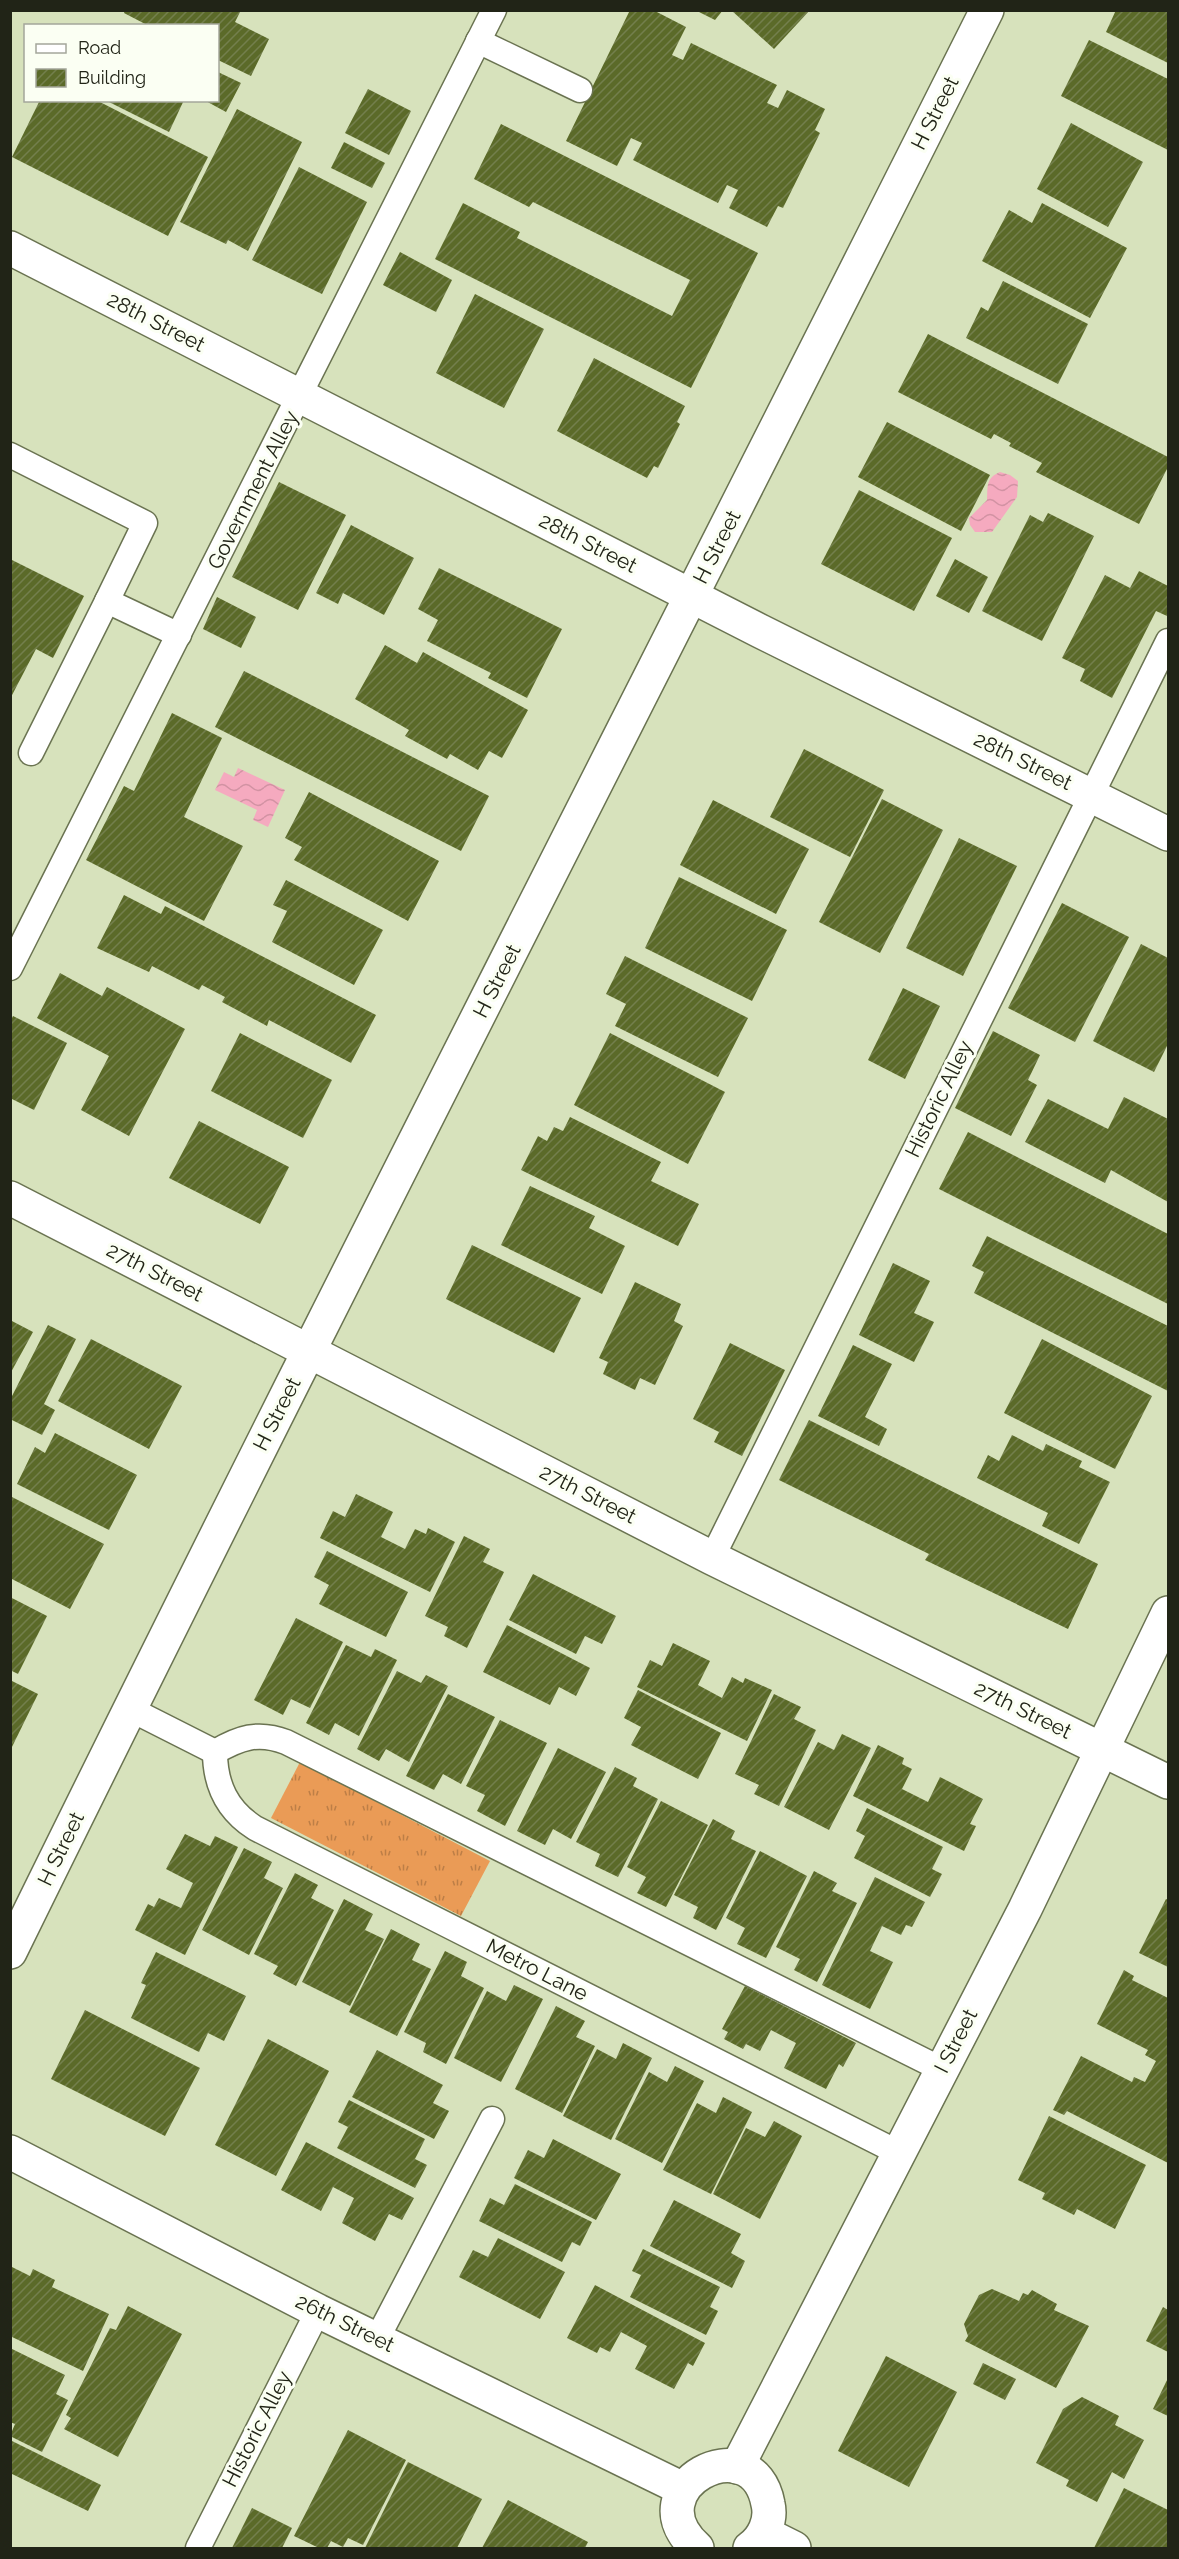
<svg xmlns="http://www.w3.org/2000/svg" width="1179" height="2559" viewBox="0 0 1179 2559" font-family="Raleway,sans-serif">
<style>
.grass{fill:url(#grass-tufts)}
.water{fill:url(#water-waves)}
.building{fill:url(#building-hatch)}
.lines{fill:none;stroke-linecap:round;stroke-linejoin:round}
.service-casing{stroke:#6a7351;stroke-width:27}
.minor-casing{stroke:#6a7351;stroke-width:36}
.tertiary-casing{stroke:#6a7351;stroke-width:36}
.service{stroke:#fff;stroke-width:24}
.minor{stroke:#fff;stroke-width:33}
.tertiary{stroke:#fff;stroke-width:33}
.labels{text-anchor:middle;stroke-width:6;stroke-linejoin:round;paint-order:stroke}
.street-label{font-size:21px;fill:#212417;stroke:#fbfff3}
</style>
<defs>
<pattern id="grass-tufts" width="24" height="20" patternUnits="userSpaceOnUse" patternTransform="scale(1.5)"><rect width="24" height="20" fill="#ea9b56"/><path d="M3 7l-1-3M5 7V3M7 7l1-3M15 17l-1-3M17 17v-4M19 17l1-3" fill="none" stroke="#bd7e46"/></pattern>
<pattern id="water-waves" width="16" height="10" patternUnits="userSpaceOnUse" patternTransform="scale(1.5)"><rect width="16" height="10" fill="#f5aabf"/><path d="M0 5q4-4 8 0t8 0" fill="none" stroke="#d292a3"/></pattern>
<pattern id="building-hatch" width="6" height="6" patternUnits="userSpaceOnUse" patternTransform="scale(1.5)"><rect width="6" height="6" fill="#5b6a29"/><path d="M-1 1l2-2M0 6l6-6M5 7l2-2" fill="none" stroke="#737f4d"/></pattern>
</defs>
<rect width="100%" height="100%" fill="#d7e2bc"/>
<path class="grass" d="M300,1762L490,1861L461,1916L271,1818Z"/>
<g class="water">
<path d="M1000,472L1010,475L1018,481L1017,497L992,532H975L970,525L969,518L987,500C988,488 985,478 1000,472Z"/>
<path d="M238,768L285,790L268,827L253,820L257,810L215,790L224,772L234,777Z"/>
</g>
<g class="building">
<path d="M125,10H241L235,22L269,39L251,76L218,60V26H149L124,13Z"/>
<path d="M630,10H653L686,27L672,55L683,60L691,43L777,85L767,103L778,108L787,90L825,109L815,130L820,133L783,208L778,206L767,227L729,208L738,190L727,185L718,203L633,160L642,143L631,138L617,166L566,141Z"/>
<path d="M695,10H723L715,20Z"/>
<path d="M731,10H810L774,49Z"/>
<path d="M1116,10H1168V63L1106,32Z"/>
<path d="M1089,40L1168,79V150L1061,96Z"/>
<path d="M218,72L241,83L226,112L204,100H218Z"/>
<path d="M368,89L411,111L389,155L345,133Z"/>
<path d="M40,100H96L208,157L168,236L12,157Z"/>
<path d="M105,100H184L169,132Z"/>
<path d="M237,109L302,142L248,251L228,240L226,244L180,222Z"/>
<path d="M1071,123L1143,162L1108,227L1037,189Z"/>
<path d="M501,124L758,253L691,388L435,259L463,203L520,232L517,238L672,316L690,280L533,202L529,207L474,179Z"/>
<path d="M344,142L385,163L372,188L331,168Z"/>
<path d="M299,167L367,202L322,294L252,260Z"/>
<path d="M1042,203L1127,248L1090,318L982,261L1009,210L1032,223Z"/>
<path d="M400,252L452,280L436,312L383,285Z"/>
<path d="M1003,281L1088,324L1058,384L966,338L981,307L988,311Z"/>
<path d="M475,294L544,329L504,408L436,373Z"/>
<path d="M928,334L1168,457V467L1139,524L1036,472L1042,463L1009,446L1011,443L994,434L991,439L898,392Z"/>
<path d="M594,358L685,406L677,422L680,424L658,468L654,466L647,478L557,431Z"/>
<path d="M887,422L990,475L961,531L858,477Z"/>
<path d="M279,482L346,515L298,610L232,577Z"/>
<path d="M859,490L952,538L914,611L821,564Z"/>
<path d="M1048,513L1094,536L1042,641L982,611L1030,515L1043,522Z"/>
<path d="M351,525L414,558L384,615L343,593L338,604L316,593Z"/>
<path d="M10,559L84,596L53,658L36,649L10,699Z"/>
<path d="M955,559L988,577L969,613L936,596Z"/>
<path d="M439,568L562,629L527,698L488,678L491,673L427,641L438,620L418,609Z"/>
<path d="M1139,571L1168,586V612L1167,616L1156,611L1112,698L1080,681L1085,669L1062,658L1105,575L1130,588Z"/>
<path d="M217,597L256,617L241,648L203,629Z"/>
<path d="M385,645L417,663L423,652L528,710L502,758L489,751L478,770L450,754L447,759L405,736L409,730L355,699Z"/>
<path d="M244,671L489,796L461,851L215,727Z"/>
<path d="M172,713L222,738L184,817L243,846L204,921L86,860L124,786L134,791Z"/>
<path d="M804,749L884,790L850,857L770,817Z"/>
<path d="M309,792L439,861L408,921L294,860L302,847L285,838Z"/>
<path d="M882,799L943,830L880,953L819,922Z"/>
<path d="M713,800L809,849L776,914L680,865Z"/>
<path d="M959,838L1017,866L963,976L906,948Z"/>
<path d="M679,877L787,930L752,1001L645,948Z"/>
<path d="M286,880L383,930L354,985L272,942L287,911L273,905Z"/>
<path d="M124,895L161,914L165,906L376,1015L351,1063L269,1020L267,1026L222,1002L225,997L202,985L199,990L152,966L149,972L97,948Z"/>
<path d="M1062,903L1129,937L1075,1042L1008,1008Z"/>
<path d="M1141,944L1168,958V1044L1154,1072L1093,1041Z"/>
<path d="M625,956L748,1018L718,1077L615,1026L626,1004L606,994Z"/>
<path d="M60,973L102,996L107,987L185,1029L129,1136L81,1110L109,1056L37,1018Z"/>
<path d="M903,988L940,1006L905,1079L868,1060Z"/>
<path d="M13,1016L67,1043L34,1110L10,1098V1022Z"/>
<path d="M993,1031L1040,1055L1028,1080L1037,1085L1011,1136L955,1108Z"/>
<path d="M240,1033L332,1080L303,1138L211,1091Z"/>
<path d="M610,1033L725,1092L688,1164L574,1105Z"/>
<path d="M1124,1097L1168,1119V1202L1111,1170L1105,1183L1025,1142L1048,1099L1108,1129Z"/>
<path d="M570,1117L661,1162L651,1181L699,1204L678,1246L521,1170L538,1136L547,1141L554,1127L563,1131Z"/>
<path d="M199,1121L289,1167L260,1224L169,1178Z"/>
<path d="M968,1132L1168,1234V1304L939,1189Z"/>
<path d="M530,1186L595,1216L589,1228L625,1246L602,1294L501,1245Z"/>
<path d="M987,1236L1168,1326V1391L974,1293L984,1272L972,1266Z"/>
<path d="M472,1245L581,1298L554,1353L446,1299Z"/>
<path d="M893,1263L930,1281L914,1313L934,1322L914,1362L859,1335Z"/>
<path d="M635,1282L681,1304L674,1321L683,1326L655,1385L640,1378L635,1390L603,1374L608,1362L599,1358Z"/>
<path d="M10,1320L33,1332L10,1374Z"/>
<path d="M48,1325L76,1339L44,1404L55,1410L42,1435L10,1419V1400Z"/>
<path d="M91,1339L182,1386L149,1449L58,1401Z"/>
<path d="M1042,1339L1152,1396L1115,1469L1004,1413Z"/>
<path d="M730,1343L785,1370L742,1456L714,1442L719,1432L693,1419Z"/>
<path d="M853,1345L892,1364L865,1417L887,1429L879,1446L818,1416Z"/>
<path d="M809,1420L1098,1564L1068,1629L925,1560L929,1554L779,1480Z"/>
<path d="M55,1433L137,1475L109,1530L17,1484L35,1447L45,1453Z"/>
<path d="M1012,1435L1043,1451L1046,1444L1082,1461L1079,1467L1110,1482L1079,1544L1042,1526L1048,1513L977,1478L988,1455L999,1461Z"/>
<path d="M356,1494L393,1512L381,1537L405,1549L415,1529L426,1534L428,1528L455,1542L430,1592L320,1538L333,1511L345,1517Z"/>
<path d="M10,1496L104,1544L70,1609L10,1578Z"/>
<path d="M464,1536L490,1549L483,1562L504,1572L467,1648L444,1636L448,1627L425,1616Z"/>
<path d="M327,1551L408,1592L386,1637L319,1604L329,1585L314,1577Z"/>
<path d="M533,1574L616,1616L602,1644L585,1636L576,1654L509,1620Z"/>
<path d="M10,1597L47,1616L18,1674L10,1670Z"/>
<path d="M296,1618L343,1642L310,1708L291,1699L283,1715L254,1700Z"/>
<path d="M507,1625L590,1668L576,1696L559,1687L550,1705L483,1672Z"/>
<path d="M673,1643L710,1661L698,1685L722,1698L732,1677L743,1683L745,1678L772,1690L747,1741L637,1687L650,1660L662,1666Z"/>
<path d="M346,1645L371,1657L375,1649L397,1660L359,1736L335,1723L329,1735L306,1723Z"/>
<path d="M397,1671L421,1683L426,1675L448,1686L409,1762L386,1749L379,1761L357,1749Z"/>
<path d="M10,1680L38,1694L10,1751Z"/>
<path d="M638,1690L721,1733L698,1779L631,1745L641,1727L624,1718Z"/>
<path d="M448,1694L495,1717L461,1784L443,1774L434,1790L406,1776Z"/>
<path d="M774,1694L801,1707L794,1719L816,1730L779,1806L754,1794L759,1785L735,1774Z"/>
<path d="M500,1720L547,1743L505,1826L477,1811L485,1795L466,1786Z"/>
<path d="M842,1734L871,1748L829,1830L784,1807L818,1742L834,1750Z"/>
<path d="M878,1745L904,1758L902,1764L912,1769L902,1789L928,1802L940,1777L983,1799L970,1824L976,1826L964,1851L853,1796Z"/>
<path d="M558,1748L606,1772L571,1839L553,1829L545,1845L517,1831Z"/>
<path d="M615,1767L637,1778L633,1786L658,1799L618,1877L595,1866L600,1854L576,1842Z"/>
<path d="M661,1801L708,1825L666,1907L637,1893L646,1877L627,1867Z"/>
<path d="M867,1808L943,1847L932,1869L942,1874L930,1897L854,1858L865,1836L856,1831Z"/>
<path d="M713,1819L735,1831L731,1839L756,1851L716,1930L693,1918L698,1907L674,1895Z"/>
<path d="M185,1834L210,1846L215,1836L238,1847L185,1955L135,1930L148,1904L154,1907L159,1898L181,1908L193,1883L166,1869Z"/>
<path d="M244,1848L272,1862L264,1878L283,1888L249,1955L202,1930Z"/>
<path d="M760,1851L807,1876L766,1958L737,1944L745,1928L726,1918Z"/>
<path d="M814,1871L837,1883L832,1891L857,1903L817,1982L794,1970L800,1959L776,1947Z"/>
<path d="M295,1873L318,1885L311,1898L334,1910L296,1986L273,1974L278,1966L254,1954Z"/>
<path d="M875,1877L925,1902L912,1927L906,1925L901,1935L882,1926L870,1951L893,1962L870,2009L822,1985Z"/>
<path d="M344,1899L373,1914L365,1930L384,1939L350,2006L302,1982Z"/>
<path d="M1166,1899L1168,1900V1967L1139,1953Z"/>
<path d="M391,1929L420,1944L412,1960L431,1969L397,2036L349,2012Z"/>
<path d="M445,1951L467,1962L461,1976L484,1988L446,2064L423,2052L426,2043L404,2032Z"/>
<path d="M156,1952L246,1996L224,2041L208,2033L199,2052L131,2018L146,1985L141,1983Z"/>
<path d="M1124,1970L1134,1976L1132,1980L1168,1998V2163L1067,2111L1064,2115L1053,2110L1081,2056L1132,2082L1134,2077L1145,2082L1156,2061L1145,2055L1148,2050L1097,2024Z"/>
<path d="M514,1985L543,1999L501,2082L454,2058L487,1991L506,2001Z"/>
<path d="M745,1986L856,2043L843,2067L839,2064L826,2089L784,2068L796,2043L771,2030L760,2051L746,2044L743,2049L724,2039L728,2032L722,2029Z"/>
<path d="M556,2006L585,2021L576,2037L595,2046L562,2113L515,2089Z"/>
<path d="M85,2010L200,2068L165,2136L51,2079Z"/>
<path d="M268,2039L329,2071L276,2176L215,2145Z"/>
<path d="M623,2043L652,2058L611,2140L563,2116L597,2049L616,2059Z"/>
<path d="M377,2050L443,2085L433,2103L449,2111L434,2139L352,2097Z"/>
<path d="M675,2066L704,2081L662,2163L615,2139L649,2072L667,2082Z"/>
<path d="M723,2097L752,2112L711,2194L663,2170L697,2103L716,2113Z"/>
<path d="M349,2100L425,2139L415,2159L427,2165L415,2188L337,2148L348,2127L338,2122Z"/>
<path d="M1049,2116L1146,2165L1115,2229L1077,2209L1074,2215L1042,2199L1045,2193L1018,2180Z"/>
<path d="M774,2121L802,2136L760,2219L713,2194L746,2128L765,2137Z"/>
<path d="M553,2139L621,2174L596,2220L514,2178L528,2150L544,2158Z"/>
<path d="M306,2142L414,2198L402,2220L389,2214L375,2241L342,2223L354,2198L333,2187L321,2211L281,2190Z"/>
<path d="M515,2184L592,2222L580,2246L572,2242L562,2262L479,2221L490,2198L504,2205Z"/>
<path d="M674,2200L741,2234L731,2253L745,2261L732,2288L650,2246Z"/>
<path d="M498,2238L565,2272L540,2319L459,2277L473,2250L488,2257Z"/>
<path d="M643,2249L720,2287L710,2307L718,2311L706,2335L630,2297L641,2275L632,2271Z"/>
<path d="M10,2266L30,2276L33,2269L55,2280L52,2287L109,2314L83,2371L10,2336Z"/>
<path d="M595,2285L705,2343L693,2366L688,2363L674,2389L635,2369L647,2346L621,2332L610,2352L600,2347L597,2353L567,2338Z"/>
<path d="M992,2289L1019,2301L1023,2293L1028,2295L1032,2290L1057,2304L1054,2310L1089,2326L1056,2388L965,2341L968,2336L964,2324L979,2295Z"/>
<path d="M128,2306L182,2334L118,2457L64,2429L71,2418L66,2415L110,2328L116,2330Z"/>
<path d="M1163,2307L1168,2310V2352L1146,2341Z"/>
<path d="M10,2348L65,2375L56,2394L68,2400L42,2452L10,2436L15,2424L10,2422Z"/>
<path d="M886,2356L957,2392L909,2487L838,2451Z"/>
<path d="M983,2363L1016,2379L1005,2400L973,2384Z"/>
<path d="M1168,2378V2416L1153,2409Z"/>
<path d="M1082,2397L1119,2416L1115,2425L1144,2440L1124,2479L1112,2472L1097,2502L1066,2486L1069,2480L1036,2463L1063,2409Z"/>
<path d="M348,2430L406,2460L363,2545L348,2538L343,2547L331,2541L327,2548H319L294,2536Z"/>
<path d="M10,2440L101,2485L88,2511L10,2473Z"/>
<path d="M408,2462L482,2499L457,2548H365Z"/>
<path d="M1124,2488L1168,2510L1167,2548H1094Z"/>
<path d="M508,2500L588,2542L585,2548H482Z"/>
<path d="M252,2508L292,2528L282,2548H232Z"/>
</g>
<g class="lines">
<defs>
<g id="service">
<path d="M478,41L580,90"/>
<path d="M10,455L145,523L107,601L179,635"/>
<path d="M31,753L107,601"/>
<path d="M10,968L494,10"/>
<path d="M712,1558L1168,641"/>
<path d="M130,1709L215,1752"/>
<path d="M899,2153L255,1828C227,1810 215,1785 215,1752C239,1738 258,1731 286,1742L941,2069"/>
<path d="M377,2339L492,2119"/>
<path d="M198,2548L318,2311"/>
</g>
<g id="minor">
<path d="M10,248L760,631L1168,834"/>
<path d="M10,1198L712,1558L1168,1782"/>
<path d="M10,1952C329,1302 662,658 987,10"/>
<path d="M10,2152L318,2311L683,2489"/>
<path d="M764,2533L794,2548"/>
</g>
<g id="tertiary">
<path d="M737,2467L1025,1909L1168,1613"/>
<path d="M697,2548C630,2488 753,2422 768,2504C772,2521 763,2539 750,2548"/>
</g>
</defs>
<use href="#service" class="service-casing"/>
<use href="#minor" class="minor-casing"/>
<use href="#tertiary" class="tertiary-casing"/>
<use href="#service" class="service"/>
<use href="#minor" class="minor"/>
<use href="#tertiary" class="tertiary"/>
</g>
<g class="labels">
<g class="street-label">
<text transform="translate(935 113) rotate(-63)" y="7">H Street</text>
<text transform="translate(156 322) rotate(27)" y="7">28th Street</text>
<text transform="translate(253 490) rotate(-63)" y="7">Government Alley</text>
<text transform="translate(588 543) rotate(27)" y="7">28th Street</text>
<text transform="translate(717 547) rotate(-63)" y="7">H Street</text>
<text transform="translate(1023 761) rotate(26)" y="7">28th Street</text>
<text transform="translate(497 981) rotate(-63)" y="7">H Street</text>
<text transform="translate(939 1099) rotate(-64)" y="7">Historic Alley</text>
<text transform="translate(155 1272) rotate(27)" y="7">27th Street</text>
<text transform="translate(277 1414) rotate(-63)" y="7">H Street</text>
<text transform="translate(588 1494) rotate(27)" y="7">27th Street</text>
<text transform="translate(1023 1710) rotate(26)" y="7">27th Street</text>
<text transform="translate(61 1849) rotate(-64)" y="7">H Street</text>
<text transform="translate(537 1970) rotate(27)" y="7">Metro Lane</text>
<text transform="translate(956 2041) rotate(-63)" y="7">I Street</text>
<text transform="translate(345 2323) rotate(26)" y="7">26th Street</text>
<text transform="translate(257 2429) rotate(-63)" y="7">Historic Alley</text>
</g>
</g>
<rect width="1179" height="2559" fill="none" stroke="#212417" stroke-width="24"/>
<rect x="24" y="24" width="195" height="78" fill="#fbfff3" stroke="#a4a79b" stroke-width="1.5"/>
<rect x="36" y="44" width="30" height="9" fill="#ffffff" stroke="#a4a79b" stroke-width="1.5"/>
<text x="78" y="54" font-size="18" fill="#212417">Road</text>
<rect x="36" y="69" width="30" height="18" fill="url(#building-hatch)" stroke="#a4a79b" stroke-width="1.5"/>
<text x="78" y="84" font-size="18" fill="#212417">Building</text>
</svg>
